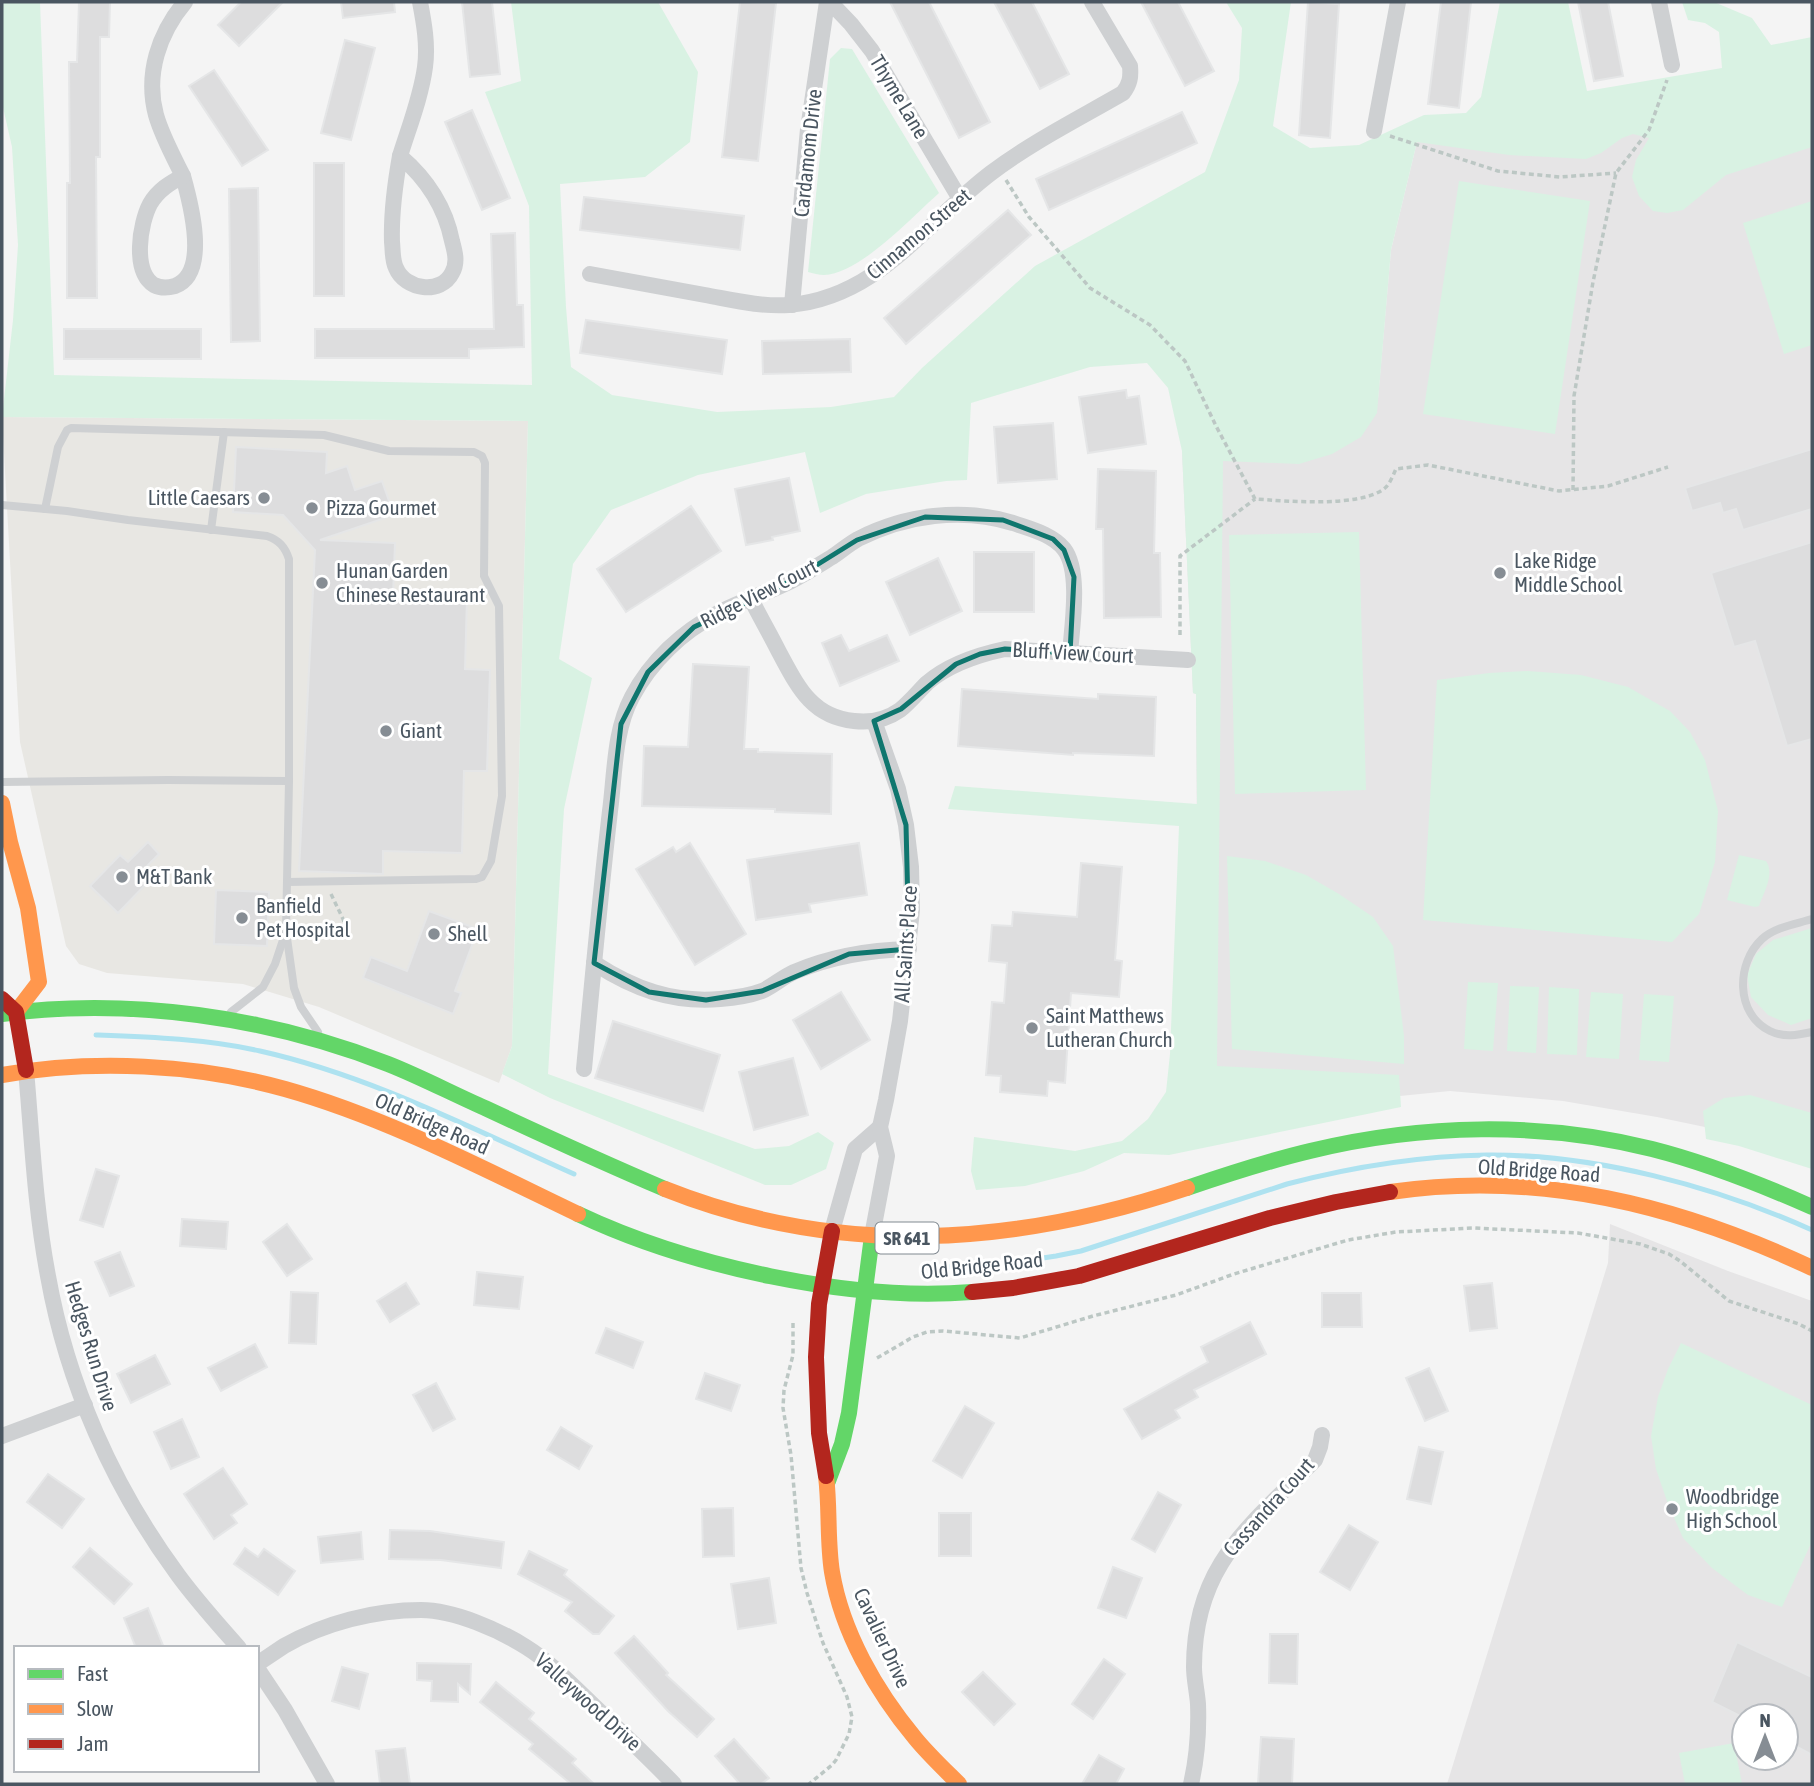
<svg xmlns="http://www.w3.org/2000/svg" width="1814" height="1786" viewBox="0 0 1814 1786" font-family="'Asap Condensed',sans-serif">
<style>
.commercial{fill:#e8e7e3}
.education{fill:#e6e5e6;fill-rule:evenodd}
.green{fill:#d9f2e3}
.lines{fill:none;stroke-linecap:round;stroke-linejoin:round}
.stream{stroke:#aee2f0;stroke-width:5}
.building{fill:#ddddde;stroke:#e5e6e7;stroke-width:2}
.path{stroke:#bcc7c4;stroke-width:3.5;stroke-dasharray:5 3.5;stroke-linecap:butt}
.lane{stroke:#ced0d2;stroke-width:8}
.street{stroke:#ced0d2;stroke-width:16}
.fast{stroke:#63d668;stroke-width:16}
.slow{stroke:#ff974d;stroke-width:16}
.jam{stroke:#b3261e;stroke-width:16}
.marked{fill:none;stroke:#0f766e;stroke-width:5;stroke-linejoin:round}
.poi-dot{fill:#868d94;stroke:#fff;stroke-width:2.5}
.labels{text-anchor:middle;stroke-width:6;stroke-linejoin:round;paint-order:stroke}
.shield{fill:#fff;stroke:#808990;stroke-width:2}
.shield-label{font-size:19px;font-weight:bold;fill:#4a5661}
.street-label{font-size:21px;fill:#4a5661;stroke:#fff}
.poi-label{font-size:21px;fill:#4a5661;stroke:#fff;text-anchor:start}
</style>
<rect width="100%" height="100%" fill="#f4f4f4"/>
<path class="commercial" d="M2,417L528,421L512,1046L499,1083L319,1007L243,984L107,973L79,964L66,946L20,742Z"/>
<g class="education">
<path d="M1812,84V1160L1767,1140L1657,1117L1563,1101L1450,1091L1269,1109L1199,1122L1196,694L1193,693L1182,451L1378,399L1391,250L1417,142Z"/>
<path d="M1610,1224L1728,1271L1812,1301V1784H1447L1608,1263ZM1744,1716H1786V1758H1744Z"/>
</g>
<g class="green">
<path d="M2,2H40L54,375L532,385L529,206L485,92L521,81L511,2H658L698,72L690,142L645,177L560,184L566,307L571,367L612,395L717,412L831,407L894,397L922,368L1035,266L1205,172L1239,80L1242,28L1226,2H1291L1273,126L1310,148L1359,145L1424,115L1466,113L1481,97L1500,2H1568L1587,91L1722,68L1719,32L1705,23L1688,20L1682,2H1714L1752,18L1771,45L1812,37V147L1726,175L1683,210L1667,213L1653,211L1639,196L1632,177L1636,160L1649,138L1633,134L1622,138L1601,153L1586,159L1509,155L1417,142L1391,250L1377,413L1361,437L1332,454L1299,464L1223,461L1217,1066L1399,1075L1401,1107L1169,1155L1124,1153L1084,1171L1025,1186L976,1190L971,1171L974,1137L1075,1151L1122,1141L1148,1119L1166,1092L1170,1054L1179,826L948,809L955,786L1197,804L1196,694L1193,693L1182,451L1168,388L1147,363L1090,367L971,403L967,480L946,481L866,494L820,513L805,452L698,475L611,510L573,564L559,659L592,678L564,809L548,1074L755,1149L789,1146L818,1132L834,1143L826,1169L791,1185H765L550,1098L502,1074L512,1046L528,421L2,417L13,320L18,245L12,147L2,103Z"/>
<path d="M841,48L852,49L939,193C913,216 860,274 824,275C819,275 813,273 808,272L830,59Z"/>
<path d="M1459,181L1590,201L1555,434L1423,414Z"/>
<path d="M1812,201V345L1784,354L1743,223Z"/>
<path d="M1359,532L1366,790L1235,794L1229,535Z"/>
<path d="M1528,671L1581,675L1628,687L1670,711L1690,732L1705,760L1718,811L1715,862L1699,914L1672,942L1423,920L1437,680L1489,673Z"/>
<path d="M1739,855L1766,861C1775,874 1764,892 1759,906L1755,907L1727,900Z"/>
<path d="M1227,856L1265,861L1306,875L1339,894L1373,917L1393,946L1404,1036V1064L1232,1049Z"/>
<path d="M1812,928V1018L1791,1025L1768,1015L1751,997L1747,975L1756,954L1773,940Z"/>
<path d="M1468,982L1498,983L1493,1051L1464,1049Z"/>
<path d="M1510,986L1539,987L1536,1053L1507,1051Z"/>
<path d="M1549,987L1579,989L1577,1055L1547,1054Z"/>
<path d="M1591,992L1623,994L1619,1059L1586,1057Z"/>
<path d="M1644,994L1674,996L1669,1062L1639,1060Z"/>
<path d="M1750,1095L1812,1113V1169L1739,1146L1706,1139L1703,1111L1724,1098Z"/>
<path d="M1681,1343L1812,1405V1541L1782,1607L1748,1595L1712,1568L1683,1538L1668,1504L1656,1469L1651,1436L1658,1397L1668,1369Z"/>
<path d="M1734,1743L1742,1784H1685L1679,1753Z"/>
</g>
<g class="lines">
<g class="stream">
<path d="M96,1035C150,1037 207,1039 260,1051C368,1075 473,1129 574,1174"/>
<path d="M925,1267L991,1266L1056,1256L1081,1251L1287,1184C1352,1167 1419,1156 1487,1155C1595,1154 1714,1186 1812,1230"/>
</g>
</g>
<g class="building">
<path d="M79,2H110L109,37H100V157H96L97,298H67V183H70L69,62H77Z"/>
<path d="M241,2H283L239,46L218,25Z"/>
<path d="M341,2H394L395,12L343,18Z"/>
<path d="M462,2H492L500,74L470,77Z"/>
<path d="M740,2L776,3L758,161L722,157Z"/>
<path d="M890,2H929L990,122L959,138Z"/>
<path d="M994,2H1032L1069,74L1040,89Z"/>
<path d="M1141,2H1178L1214,71L1185,86Z"/>
<path d="M1308,2L1339,4L1330,138L1299,135Z"/>
<path d="M1441,2H1471L1459,108L1428,104Z"/>
<path d="M1578,2H1608L1623,76L1594,81Z"/>
<path d="M345,40L375,48L351,140L321,133Z"/>
<path d="M214,70L268,150L242,166L189,86Z"/>
<path d="M472,110L510,198L482,210L445,122Z"/>
<path d="M1182,112L1197,143L1049,210L1036,179Z"/>
<rect x="314" y="163" width="30" height="133"/>
<path d="M258,188L260,341L231,342L229,189Z"/>
<path d="M584,197L744,216L740,250L580,230Z"/>
<path d="M1008,210L1031,235L906,344L884,318Z"/>
<path d="M515,233L517,305H523L524,347L469,349V358H315V329H494L491,234Z"/>
<path d="M586,320L727,340L722,374L580,353Z"/>
<rect x="64" y="329" width="137" height="30"/>
<path d="M850,339L851,372L763,374L762,341Z"/>
<path d="M1126,390L1127,398L1139,396L1146,444L1088,453L1079,397Z"/>
<path d="M1053,423L1057,479L998,483L994,427Z"/>
<path d="M236,447L327,452L326,473L347,466L355,490L382,481L394,515L320,540L395,543L393,596L467,598L465,669L490,670L487,771H464L462,853L383,851V874L299,871L315,550L283,515L233,512Z"/>
<path d="M1812,449V509L1743,530L1736,509L1723,513L1720,503L1692,511L1685,488Z"/>
<path d="M1098,469L1156,471L1154,553H1160L1161,617L1104,618L1103,529H1096Z"/>
<path d="M789,478L800,531L772,537L773,540L746,545L735,489Z"/>
<path d="M691,506L721,551L626,612L597,569Z"/>
<path d="M1812,542V739L1787,746L1755,641L1734,647L1711,573Z"/>
<rect x="974" y="552" width="60" height="60"/>
<path d="M938,558L962,611L910,635L886,582Z"/>
<path d="M841,635L849,651L887,635L899,661L840,686L822,643Z"/>
<path d="M693,664L749,667L744,749H758V752L832,754L831,814L775,812V809L642,806L644,746L688,747Z"/>
<path d="M962,689L1098,699V694L1156,697L1154,756L1073,753V755L958,746Z"/>
<path d="M148,842L159,854L141,872L149,881L118,913L90,886L120,855L128,862Z"/>
<path d="M690,843L746,934L695,965L636,869L673,847L676,852Z"/>
<path d="M859,843L867,895L809,904L811,912L756,920L747,860Z"/>
<path d="M1081,863L1122,867L1115,960L1122,961L1119,997L1071,993L1065,1083L1048,1081L1047,1096L1000,1092L1001,1076L986,1075L992,1002L1004,1003L1007,963L989,961L992,925L1012,926L1013,912L1077,917Z"/>
<path d="M216,890L269,892L267,946L214,944Z"/>
<path d="M429,911L478,929L455,991L461,993L453,1014L363,978L371,957L407,971Z"/>
<path d="M841,992L870,1040L821,1069L793,1020Z"/>
<path d="M613,1021L720,1055L703,1111L595,1078Z"/>
<path d="M793,1058L808,1115L754,1130L739,1072Z"/>
<path d="M96,1169L119,1176L103,1227L80,1220Z"/>
<path d="M182,1219L228,1222L226,1249L180,1246Z"/>
<path d="M287,1224L312,1259L287,1276L263,1242Z"/>
<path d="M120,1252L134,1286L110,1296L95,1262Z"/>
<path d="M477,1272L523,1277L519,1309L474,1305Z"/>
<path d="M406,1283L419,1304L390,1322L377,1301Z"/>
<path d="M1492,1283L1497,1328L1470,1331L1464,1286Z"/>
<path d="M291,1292L318,1293L316,1344L289,1343Z"/>
<path d="M1322,1293H1361L1362,1327H1322Z"/>
<path d="M1250,1322L1266,1354L1194,1390L1198,1397L1175,1410L1180,1418L1142,1439L1124,1409L1208,1362L1201,1347Z"/>
<path d="M606,1328L643,1342L633,1368L596,1353Z"/>
<path d="M255,1344L267,1367L221,1391L208,1368Z"/>
<path d="M155,1355L170,1384L131,1403L117,1374Z"/>
<path d="M1429,1368L1448,1411L1425,1421L1406,1378Z"/>
<path d="M705,1373L740,1385L731,1411L696,1399Z"/>
<path d="M436,1383L455,1419L433,1431L413,1395Z"/>
<path d="M965,1406L994,1423L962,1478L933,1461Z"/>
<path d="M182,1419L199,1457L171,1469L154,1432Z"/>
<path d="M561,1427L592,1446L579,1469L547,1450Z"/>
<path d="M1419,1447L1443,1452L1431,1504L1407,1499Z"/>
<path d="M223,1468L247,1504L231,1515L237,1523L214,1539L184,1494Z"/>
<path d="M48,1474L84,1499L62,1528L27,1502Z"/>
<path d="M1158,1492L1181,1505L1155,1552L1132,1539Z"/>
<path d="M733,1508L734,1556L703,1557L702,1509Z"/>
<rect x="939" y="1513" width="32" height="43"/>
<path d="M1349,1525L1378,1542L1350,1590L1320,1572Z"/>
<path d="M390,1530L430,1531L504,1542L501,1568L441,1560L389,1559Z"/>
<path d="M361,1532L363,1559L321,1563L318,1537Z"/>
<path d="M90,1548L132,1584L114,1604L73,1567Z"/>
<path d="M245,1548L258,1557L264,1549L295,1571L278,1595L234,1564Z"/>
<path d="M529,1551L567,1570L564,1575L614,1616L599,1634H593L565,1611L572,1602L518,1574Z"/>
<path d="M1113,1567L1142,1578L1126,1618L1098,1608Z"/>
<path d="M769,1578L776,1623L738,1629L731,1584Z"/>
<path d="M148,1608L164,1648H136L124,1618Z"/>
<path d="M1270,1634H1298L1297,1684L1269,1683Z"/>
<path d="M634,1636L668,1673L666,1675L714,1719L697,1737L668,1711L615,1653Z"/>
<path d="M1737,1642L1812,1677V1755L1786,1741V1716H1740L1712,1702Z"/>
<path d="M1104,1659L1125,1674L1093,1719L1072,1704Z"/>
<path d="M417,1663L471,1664L470,1694L458,1684V1702L431,1701L432,1681L417,1680Z"/>
<path d="M342,1667L368,1674L359,1709L332,1701Z"/>
<path d="M983,1672L1015,1704L994,1725L962,1692Z"/>
<path d="M496,1682L534,1713L529,1719L576,1759L572,1763L594,1784H571L529,1749L533,1744L480,1702Z"/>
<path d="M1261,1737L1294,1739L1292,1784H1258Z"/>
<path d="M734,1739L769,1778L761,1784H740L715,1756Z"/>
<path d="M405,1748L410,1784H380L376,1751Z"/>
<path d="M1099,1755L1124,1769L1116,1784H1082Z"/>
</g>
<g class="lines">
<g class="path">
<path d="M1390,136L1498,171L1560,177L1616,173"/>
<path d="M1006,180L1029,217L1090,288L1150,325L1185,361L1216,426L1255,499C1286,501 1361,508 1385,488C1390,484 1393,475 1396,469L1428,465L1559,491L1608,486L1668,467"/>
<path d="M1573,490L1574,396L1593,282L1616,173L1649,130L1667,80"/>
<path d="M1180,635V556L1255,499"/>
<path d="M331,894L343,919L348,934"/>
<path d="M793,1323V1355L784,1390L783,1408L791,1455L801,1568L807,1593L823,1643L847,1697L852,1717L849,1734L836,1760L832,1765L809,1784"/>
<path d="M877,1358L913,1337L927,1332L943,1331L1020,1338L1093,1316L1176,1295L1234,1274L1348,1240L1396,1232L1473,1228L1578,1233L1640,1244L1669,1254L1680,1261L1729,1301L1799,1324L1812,1331"/>
</g>
<g class="lane">
<path d="M2,505L67,511L128,520L267,536C279,540 285,547 289,559V781L286,931L294,988L301,1007L318,1032"/>
<path d="M45,509L58,447L67,430L71,428L324,435L389,451L474,452L482,456L485,463L484,576L499,606L502,796L491,861L482,877L476,879L287,882"/>
<path d="M211,530L224,432"/>
<path d="M2,782L168,780L289,781"/>
<path d="M1812,919C1796,924 1775,927 1762,939C1736,963 1735,1014 1770,1031C1784,1038 1798,1035 1812,1032"/>
<path d="M231,1012L263,987L275,964L285,934"/>
</g>
<g class="street">
<path d="M830,2L851,24L872,51L960,199"/>
<path d="M1659,2L1672,65"/>
<path d="M1374,131L1398,2"/>
<path d="M400,156C427,179 445,206 452,241C455,252 458,263 452,273C441,295 405,290 396,268C392,260 393,250 392,242C391,212 395,184 400,156Z"/>
<path d="M400,156C409,127 421,97 425,67C428,45 424,23 420,2"/>
<path d="M183,176C190,201 210,273 175,286C168,288 160,288 154,285C132,271 140,223 150,204C158,190 170,183 183,176Z"/>
<path d="M183,176C173,156 162,136 156,115C145,74 159,33 185,2"/>
<path d="M590,274C628,281 667,288 705,295C733,300 761,307 789,305C878,298 925,223 991,173C1032,142 1078,119 1123,93C1130,84 1131,77 1130,66L1092,2"/>
<path d="M792,305L808,129L827,2"/>
<path d="M751,599C760,617 770,634 779,652C797,685 811,717 854,721C871,723 886,720 900,710C910,702 918,692 927,683C949,664 977,655 1005,649L1188,660"/>
<path d="M594,963C634,989 672,1003 720,999C734,998 749,996 762,991C773,986 783,977 794,972C832,956 869,950 909,949"/>
<path d="M584,1069C592,983 600,897 610,811C615,773 614,731 632,697C651,661 682,632 718,613C741,601 767,593 791,581C805,574 819,565 832,557C841,551 849,544 858,539C905,515 962,507 1013,523C1030,529 1052,534 1064,549C1081,571 1072,626 1070,653"/>
<path d="M26,1070C32,1138 35,1208 48,1276C67,1383 113,1487 178,1575C197,1601 218,1624 239,1648"/>
<path d="M832,1231L855,1149L880,1127"/>
<path d="M872,1236L887,1156L880,1127L886,1100L900,1021L912,910L911,867L906,825L898,789L874,721"/>
<path d="M2,1436L85,1405"/>
<path d="M257,1664C266,1658 275,1652 284,1646C324,1623 375,1610 421,1610C454,1610 499,1630 526,1647C550,1662 570,1683 590,1702C618,1729 647,1756 674,1784"/>
<path d="M257,1668L285,1710L327,1784"/>
<path d="M1191,1784C1197,1758 1199,1731 1198,1704C1197,1691 1194,1679 1194,1667C1194,1565 1249,1527 1315,1460L1320,1447L1322,1435"/>
</g>
<g class="fast">
<path d="M2,1014C130,997 268,1017 388,1064C421,1077 453,1094 485,1108C545,1136 604,1163 665,1189"/>
<path d="M1187,1188C1228,1174 1268,1161 1310,1151C1421,1124 1541,1121 1652,1149C1707,1163 1760,1184 1812,1207"/>
<path d="M578,1214C688,1266 850,1302 972,1292"/>
<path d="M828,1481L842,1444L849,1413L872,1236"/>
</g>
<g class="slow">
<path d="M2,803L10,842L28,908L39,982L16,1012"/>
<path d="M2,1075C93,1059 196,1064 285,1089C385,1117 484,1169 578,1214"/>
<path d="M665,1189C838,1258 1013,1246 1187,1188"/>
<path d="M1390,1192C1539,1170 1678,1205 1812,1268"/>
<path d="M826,1476C830,1508 827,1540 832,1572C842,1632 876,1691 915,1738C928,1754 944,1769 959,1784"/>
</g>
<g class="jam">
<path d="M2,999L16,1012L26,1070"/>
<path d="M972,1292L1013,1288L1079,1276L1270,1218L1336,1202L1390,1192"/>
<path d="M826,1476L819,1433L816,1357L819,1304L832,1231"/>
</g>
</g>
<path class="marked" d="M925,517L1003,520L1053,539L1064,550L1074,577L1070,653L1005,649L980,654L956,664L901,709L874,721L906,825L909,949L849,954L762,991L706,1000L649,992L594,963L621,724L648,672L694,627L791,581L857,540Z"/>
<g class="poi-dot">
<circle cx="264" cy="498" r="7"/>
<circle cx="312" cy="508" r="7"/>
<circle cx="1500" cy="573" r="7"/>
<circle cx="322" cy="583" r="7"/>
<circle cx="386" cy="731" r="7"/>
<circle cx="122" cy="877" r="7"/>
<circle cx="242" cy="918" r="7"/>
<circle cx="434" cy="934" r="7"/>
<circle cx="1032" cy="1028" r="7"/>
<circle cx="1672" cy="1509" r="7"/>
</g>
<g class="labels">
<rect class="shield" x="875.5" y="1222.5" width="63" height="31" rx="5"/>
<g class="shield-label">
<text x="907" y="1245">SR 641</text>
</g>
<g class="street-label">
<text transform="translate(899 97) rotate(59)" y="7">Thyme Lane</text>
<text transform="translate(808 153) rotate(-84)" y="7">Cardamom Drive</text>
<text transform="translate(919 234) rotate(-40)" y="7">Cinnamon Street</text>
<text transform="translate(759 594) rotate(-27)" y="7">Ridge View Court</text>
<text transform="translate(1073 653) rotate(3)" y="7">Bluff View Court</text>
<text transform="translate(906 944) rotate(-86)" y="7">All Saints Place</text>
<text transform="translate(432 1124) rotate(24)" y="7">Old Bridge Road</text>
<text transform="translate(1539 1171) rotate(4)" y="7">Old Bridge Road</text>
<text transform="translate(982 1266) rotate(-6)" y="7">Old Bridge Road</text>
<text transform="translate(91 1346) rotate(73)" y="7">Hedges Run Drive</text>
<text transform="translate(1269 1507) rotate(-48)" y="7">Cassandra Court</text>
<text transform="translate(882 1638) rotate(65)" y="7">Cavalier Drive</text>
<text transform="translate(588 1702) rotate(42)" y="7">Valleywood Drive</text>
</g>
<g class="poi-label">
<text x="250" y="505" text-anchor="end">Little Caesars</text>
<text x="326" y="515">Pizza Gourmet</text>
<text x="1514" y="568">Lake Ridge<tspan x="1514" dy="24">Middle School</tspan></text>
<text x="336" y="578">Hunan Garden<tspan x="336" dy="24">Chinese Restaurant</tspan></text>
<text x="400" y="738">Giant</text>
<text x="136" y="884">M&amp;T Bank</text>
<text x="256" y="913">Banfield<tspan x="256" dy="24">Pet Hospital</tspan></text>
<text x="448" y="941">Shell</text>
<text x="1046" y="1023">Saint Matthews<tspan x="1046" dy="24">Lutheran Church</tspan></text>
<text x="1686" y="1504">Woodbridge<tspan x="1686" dy="24">High School</tspan></text>
</g>
</g>
<rect width="1814" height="1786" fill="none" stroke="#4a5661" stroke-width="7"/>
<rect x="14" y="1646" width="245" height="126" fill="#ffffff" stroke="#b7bbc0" stroke-width="2"/>
<rect x="28" y="1669" width="35" height="10" fill="#63d668" stroke="#b7bbc0" stroke-width="2"/>
<text x="77" y="1681" font-size="21" fill="#4a5661">Fast</text>
<rect x="28" y="1704" width="35" height="10" fill="#ff974d" stroke="#b7bbc0" stroke-width="2"/>
<text x="77" y="1716" font-size="21" fill="#4a5661">Slow</text>
<rect x="28" y="1739" width="35" height="10" fill="#b3261e" stroke="#b7bbc0" stroke-width="2"/>
<text x="77" y="1751" font-size="21" fill="#4a5661">Jam</text>
<g transform="translate(1765 1737)"><circle r="33" fill="#ffffff" stroke="#b7bbc0" stroke-width="2"/>
<path d="M0-5L12 26L0 18L-12 26Z" fill="#868d94"/>
<text y="-10" font-size="19" font-weight="bold" text-anchor="middle" fill="#4a5661">N</text>
</g>
</svg>
